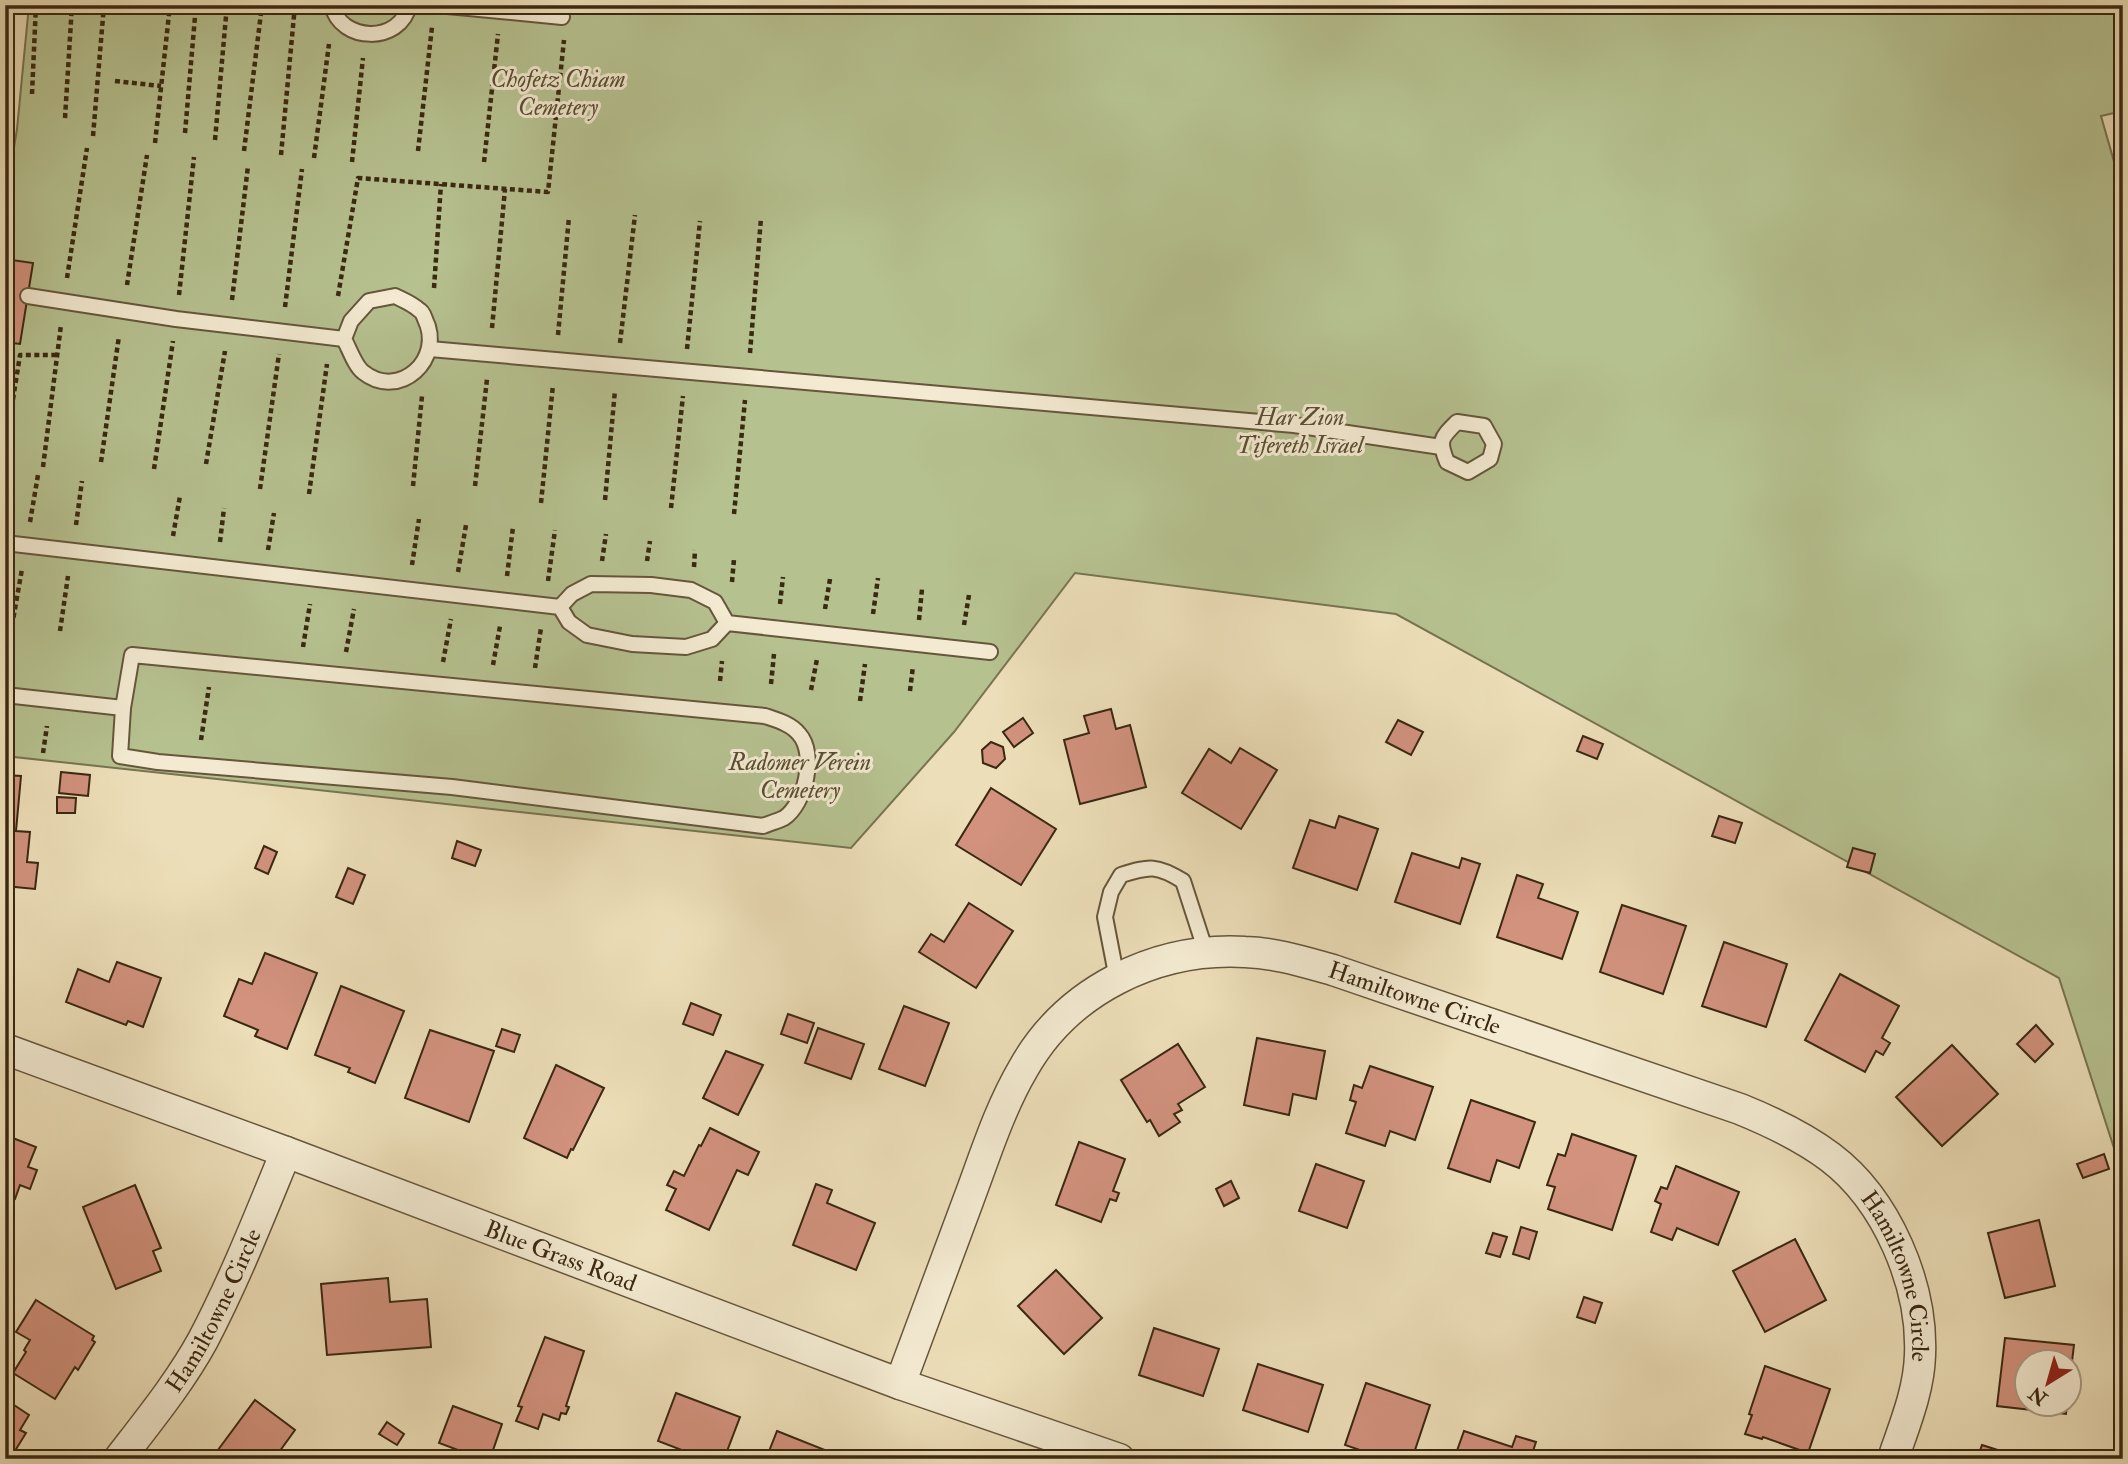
<svg xmlns="http://www.w3.org/2000/svg" width="2128" height="1464" viewBox="0 0 2128 1464" font-family="'IM FELL Double Pica',serif">
<style>
.green{fill:#b6c190;stroke:#787450;stroke-width:2}
.building{fill:#d2927e;stroke:#3a2811;stroke-width:2}
.lines{fill:none;stroke-linecap:round;stroke-linejoin:round}
.service-casing{stroke:#66563b;stroke-width:18}
.minor-casing{stroke:#66563b;stroke-width:33}
.path{stroke:#3a2811;stroke-width:4.5;stroke-dasharray:5 3.5;stroke-linecap:butt}
.service{stroke:#f3ead1;stroke-width:14}
.minor{stroke:#f3ead1;stroke-width:30}
.labels{text-anchor:middle;stroke-width:6;stroke-linejoin:round;paint-order:stroke}
.park-label{font-size:24px;font-style:italic;fill:#594e31;stroke:#f3ead1}
.street-label{font-size:24px;fill:#3a2811;stroke:#f3ead1}
</style>
<rect width="100%" height="100%" fill="#ecdeb8"/>
<filter id="stains"><feTurbulence type="fractalNoise" baseFrequency=".00286" numOctaves="4"/><feColorMatrix values="0 0 0 0 .2 0 0 0 0 .09 0 0 0 0 .02 0 0 0 .5 -.17"/></filter>
<radialGradient id="worn" r=".72"><stop offset=".6" stop-color="#630" stop-opacity="0"/><stop offset="1" stop-color="#630" stop-opacity=".3"/></radialGradient>
<path class="green" d="M29,5H2123V111L2101,116L2123,193V1176L2059,978L1396,614L1075,573L954,732L851,848L5,756V203L17,129Z"/>
<g class="building">
<path d="M5,259L33,263L20,344L5,342Z"/>
<path d="M1111,709L1116,729L1130,725L1146,787L1080,804L1064,740L1089,733L1084,716Z"/>
<path d="M1023,718L1033,733L1014,747L1003,732Z"/>
<path d="M1398,720L1423,732L1411,755L1386,742Z"/>
<path d="M1583,736L1603,744L1597,759L1577,751Z"/>
<path d="M991,742L1003,747L1005,759L996,768L983,763L982,750Z"/>
<path d="M1240,748L1277,770L1241,829L1182,793L1209,749L1231,763Z"/>
<path d="M61,772L90,775L88,796L59,793Z"/>
<path d="M5,775L21,776L16,831L30,832L27,862L38,863L35,889L5,886Z"/>
<path d="M991,788L1056,829L1021,885L956,845Z"/>
<path d="M57,797L76,798L75,813H57Z"/>
<path d="M1339,816L1378,829L1357,890L1293,868L1310,820L1335,828Z"/>
<path d="M1719,816L1742,823L1735,843L1712,836Z"/>
<path d="M457,841L481,850L475,866L452,858Z"/>
<path d="M264,846L277,852L268,874L255,868Z"/>
<path d="M1853,848L1875,854L1870,873L1847,867Z"/>
<path d="M1412,853L1459,868L1462,858L1480,864L1460,924L1395,902Z"/>
<path d="M348,868L365,875L353,904L336,897Z"/>
<path d="M1517,875L1543,884L1538,898L1578,912L1562,959L1497,937Z"/>
<path d="M969,903L1013,931L976,988L919,952L931,934L944,942Z"/>
<path d="M1622,905L1686,926L1663,994L1600,972Z"/>
<path d="M1724,942L1787,964L1766,1027L1702,1006Z"/>
<path d="M265,953L317,973L287,1049L255,1036L258,1030L224,1016L239,979L252,984Z"/>
<path d="M117,962L161,978L143,1027L128,1021L126,1025L66,1002L78,969L109,982Z"/>
<path d="M1840,974L1899,1006L1882,1038L1890,1043L1883,1055L1876,1051L1865,1072L1805,1040Z"/>
<path d="M341,986L404,1011L375,1083L348,1072L350,1068L315,1055Z"/>
<path d="M691,1003L721,1015L713,1035L683,1024Z"/>
<path d="M904,1006L949,1023L925,1086L879,1069Z"/>
<path d="M788,1014L814,1023L807,1043L781,1034Z"/>
<path d="M2036,1025L2053,1044L2035,1062L2017,1044Z"/>
<path d="M818,1028L864,1044L851,1079L805,1063Z"/>
<path d="M502,1029L520,1035L514,1052L496,1046Z"/>
<path d="M430,1030L494,1051L469,1122L405,1098Z"/>
<path d="M1257,1038L1325,1051L1316,1099L1293,1094L1289,1115L1244,1105Z"/>
<path d="M1178,1044L1205,1087L1178,1104L1182,1110L1174,1114L1180,1122L1159,1136L1150,1120L1147,1122L1121,1080Z"/>
<path d="M1952,1045L1998,1094L1942,1146L1896,1097Z"/>
<path d="M726,1051L763,1065L738,1115L703,1098Z"/>
<path d="M556,1065L604,1088L573,1150L571,1149L567,1158L524,1138Z"/>
<path d="M1370,1066L1433,1087L1415,1140L1390,1131L1385,1146L1346,1133L1356,1102L1350,1100L1354,1085L1362,1088Z"/>
<path d="M1471,1100L1535,1122L1519,1168L1497,1160L1490,1182L1448,1168Z"/>
<path d="M710,1128L759,1152L748,1175L737,1170L709,1230L666,1210L676,1189L667,1185L674,1171L684,1176L699,1145L701,1146Z"/>
<path d="M1572,1134L1636,1156L1612,1230L1548,1209L1555,1187L1547,1185L1558,1154L1565,1156Z"/>
<path d="M5,1135L36,1147L28,1167L37,1170L30,1189L20,1185L15,1199L5,1195Z"/>
<path d="M1079,1142L1125,1159L1113,1191L1119,1193L1116,1201L1110,1199L1101,1222L1056,1205Z"/>
<path d="M2104,1154L2109,1169L2083,1178L2077,1164Z"/>
<path d="M1316,1164L1364,1181L1347,1228L1299,1211Z"/>
<path d="M1676,1166L1739,1192L1718,1245L1677,1228L1672,1240L1651,1232L1661,1204L1655,1201L1661,1187L1667,1189Z"/>
<path d="M1231,1181L1239,1198L1224,1206L1216,1189Z"/>
<path d="M816,1184L832,1190L827,1203L875,1223L856,1270L793,1245Z"/>
<path d="M135,1185L161,1248L153,1251L161,1271L116,1289L83,1207Z"/>
<path d="M2039,1220L2055,1286L2005,1298L1988,1233Z"/>
<path d="M1521,1227L1537,1232L1529,1259L1513,1254Z"/>
<path d="M1493,1233L1507,1237L1500,1257L1486,1253Z"/>
<path d="M1795,1239L1826,1300L1765,1332L1733,1271Z"/>
<path d="M1056,1270L1102,1318L1064,1354L1018,1306Z"/>
<path d="M388,1278L390,1302L427,1299L431,1347L327,1355L321,1284Z"/>
<path d="M1584,1297L1602,1303L1595,1323L1577,1317Z"/>
<path d="M36,1300L94,1336L92,1340L95,1342L78,1370L75,1367L55,1399L13,1373L26,1352L24,1350L30,1340L16,1332Z"/>
<path d="M1154,1328L1219,1349L1203,1396L1139,1375Z"/>
<path d="M545,1337L584,1351L566,1406L569,1407L566,1414L561,1413L559,1420L543,1414L538,1429L516,1421L522,1407L518,1406Z"/>
<path d="M2005,1338L2074,1345L2068,1394V1362H2026V1404H2067L2066,1414L1997,1406Z"/>
<path d="M1258,1364L1323,1385L1308,1432L1243,1410Z"/>
<path d="M1765,1366L1830,1389L1808,1453L1763,1437L1762,1439L1745,1434L1752,1415L1749,1414Z"/>
<path d="M1366,1383L1430,1405L1412,1459H1386L1345,1445Z"/>
<path d="M676,1393L740,1417L724,1459H705L658,1441Z"/>
<path d="M5,1399L29,1415L20,1430L26,1433L10,1459H5Z"/>
<path d="M255,1400L295,1430L274,1459H221L215,1454Z"/>
<path d="M453,1406L502,1424L490,1459H482L439,1443Z"/>
<path d="M387,1422L404,1434L397,1445L379,1434Z"/>
<path d="M777,1431L840,1456L839,1459H766Z"/>
<path d="M1464,1431L1512,1447L1516,1436L1536,1442L1531,1457L1528,1456L1527,1459H1454Z"/>
<path d="M1982,1445L2026,1459H1977Z"/>
</g>
<g class="lines">
<defs>
<g id="service">
<path d="M332,5C340,43 401,44 409,5"/>
<path d="M437,5L562,17"/>
<path d="M28,296L176,319L344,339"/>
<path d="M395,296C403,300 413,304 419,310C422,311 424,316 425,319C445,359 399,401 363,372C355,366 349,348 344,339L351,321L369,301Z"/>
<path d="M430,349L1294,425L1441,447"/>
<path d="M1457,422L1484,426L1494,444L1490,459L1468,472L1447,462C1438,440 1441,438 1457,422Z"/>
<path d="M5,543L560,607L569,622L587,635L632,644L686,647L712,639L727,623"/>
<path d="M560,607L572,594L591,584L651,585L691,590L715,602L727,623L990,652"/>
<path d="M132,655L765,716C777,720 791,724 799,734C817,754 805,804 784,818C778,821 770,823 763,826L452,787L158,762L120,756L123,708Z"/>
<path d="M5,695L123,708"/>
<path d="M1117,979L1105,917L1111,892L1121,875C1150,866 1157,865 1183,881L1206,952"/>
</g>
<g id="minor">
<path id="s1" d="M5,1049L286,1152L900,1384L1119,1459"/>
<path id="s2" d="M900,1384C923,1323 945,1262 968,1201C985,1156 999,1110 1023,1069C1067,990 1156,947 1245,952C1276,953 1304,962 1333,970L1740,1109C1772,1122 1802,1136 1830,1157C1887,1200 1923,1285 1920,1355C1919,1391 1904,1426 1893,1459"/>
<path id="s3" d="M119,1459C149,1420 180,1382 203,1340C235,1279 260,1215 286,1152"/>
</g>
</defs>
<use href="#service" class="service-casing"/>
<use href="#minor" class="minor-casing"/>
<g class="path">
<path d="M115,81L161,86"/>
<path d="M32,94L36,5"/>
<path d="M65,118L72,5"/>
<path d="M185,133L196,5"/>
<path d="M93,136L104,5"/>
<path d="M215,140L227,5"/>
<path d="M155,143L170,5"/>
<path d="M244,151L262,5"/>
<path d="M418,151L432,27"/>
<path d="M281,155L295,5"/>
<path d="M314,158L329,44"/>
<path d="M352,162L363,58"/>
<path d="M484,162L498,34"/>
<path d="M67,278L87,148"/>
<path d="M127,285L147,155"/>
<path d="M434,288L441,184"/>
<path d="M179,295L194,157"/>
<path d="M338,296L358,178L548,192L564,40"/>
<path d="M232,300L248,166"/>
<path d="M285,307L302,169"/>
<path d="M492,328L505,189"/>
<path d="M558,335L569,217"/>
<path d="M620,343L635,215"/>
<path d="M687,349L700,221"/>
<path d="M750,353L761,218"/>
<path d="M5,450L20,355H57"/>
<path d="M101,462L119,336"/>
<path d="M206,464L225,351"/>
<path d="M43,467L61,325"/>
<path d="M154,469L173,341"/>
<path d="M413,486L422,396"/>
<path d="M475,486L487,379"/>
<path d="M260,489L279,354"/>
<path d="M309,494L327,364"/>
<path d="M605,500L615,390"/>
<path d="M541,503L553,385"/>
<path d="M671,508L683,396"/>
<path d="M734,514L745,400"/>
<path d="M30,522L38,475"/>
<path d="M76,525L82,481"/>
<path d="M173,536L180,496"/>
<path d="M220,542L224,508"/>
<path d="M268,550L274,513"/>
<path d="M602,561L606,534"/>
<path d="M647,561L650,541"/>
<path d="M412,565L419,519"/>
<path d="M694,567L695,550"/>
<path d="M458,572L466,525"/>
<path d="M507,576L513,527"/>
<path d="M548,581L555,530"/>
<path d="M732,582L734,559"/>
<path d="M780,604L783,577"/>
<path d="M825,609L830,579"/>
<path d="M873,614L878,578"/>
<path d="M919,620L922,589"/>
<path d="M964,625L969,595"/>
<path d="M12,626L22,569"/>
<path d="M60,631L68,576"/>
<path d="M303,647L310,604"/>
<path d="M346,652L354,609"/>
<path d="M443,662L451,619"/>
<path d="M493,665L500,626"/>
<path d="M535,668L541,628"/>
<path d="M720,681L722,661"/>
<path d="M771,684L774,654"/>
<path d="M811,690L817,659"/>
<path d="M910,691L913,666"/>
<path d="M860,701L865,664"/>
<path d="M201,740L209,687"/>
<path d="M43,753L47,726"/>
</g>
<use href="#service" class="service"/>
<use href="#minor" class="minor"/>
</g>
<g class="labels">
<g class="park-label">
<text x="558" y="87">Chofetz Chiam<tspan x="558" dy="28">Cemetery</tspan></text>
<text x="1300" y="425">Har Zion<tspan x="1300" dy="28">Tifereth Israel</tspan></text>
<text x="800" y="770">Radomer Verein<tspan x="800" dy="28">Cemetery</tspan></text>
</g>
<g class="street-label">
<text dy="8" stroke="none"><textPath href="#s2" startOffset="779">Hamiltowne Circle</textPath></text>
<text dy="8" stroke="none"><textPath href="#s1" startOffset="593">Blue Grass Road</textPath></text>
<text dy="8" stroke="none"><textPath href="#s2" startOffset="1367">Hamiltowne Circle</textPath></text>
<text dy="8" stroke="none"><textPath href="#s3" startOffset="177">Hamiltowne Circle</textPath></text>
</g>
</g>
<rect width="2128" height="1464" fill="none" stroke="#ecdeb8" stroke-width="28"/>
<rect x="7" y="7" width="2114" height="1450" fill="none" stroke="#3a2811" stroke-width="3.5"/>
<rect x="14" y="14" width="2100" height="1436" fill="none" stroke="#3a2811" stroke-width="2"/>
<g transform="translate(2048 1383) rotate(217)"><circle r="33" fill="#f3ead1" stroke="#a99c84" stroke-width="2"/>
<path d="M0-5L12 26L0 18L-12 26Z" fill="#8f2418"/>
<text y="-10" font-size="19" font-weight="bold" text-anchor="middle" fill="#3a2811">N</text>
</g>
<rect width="100%" height="100%" filter="url(#stains)"/>
<rect width="100%" height="100%" fill="url(#worn)"/>
</svg>
